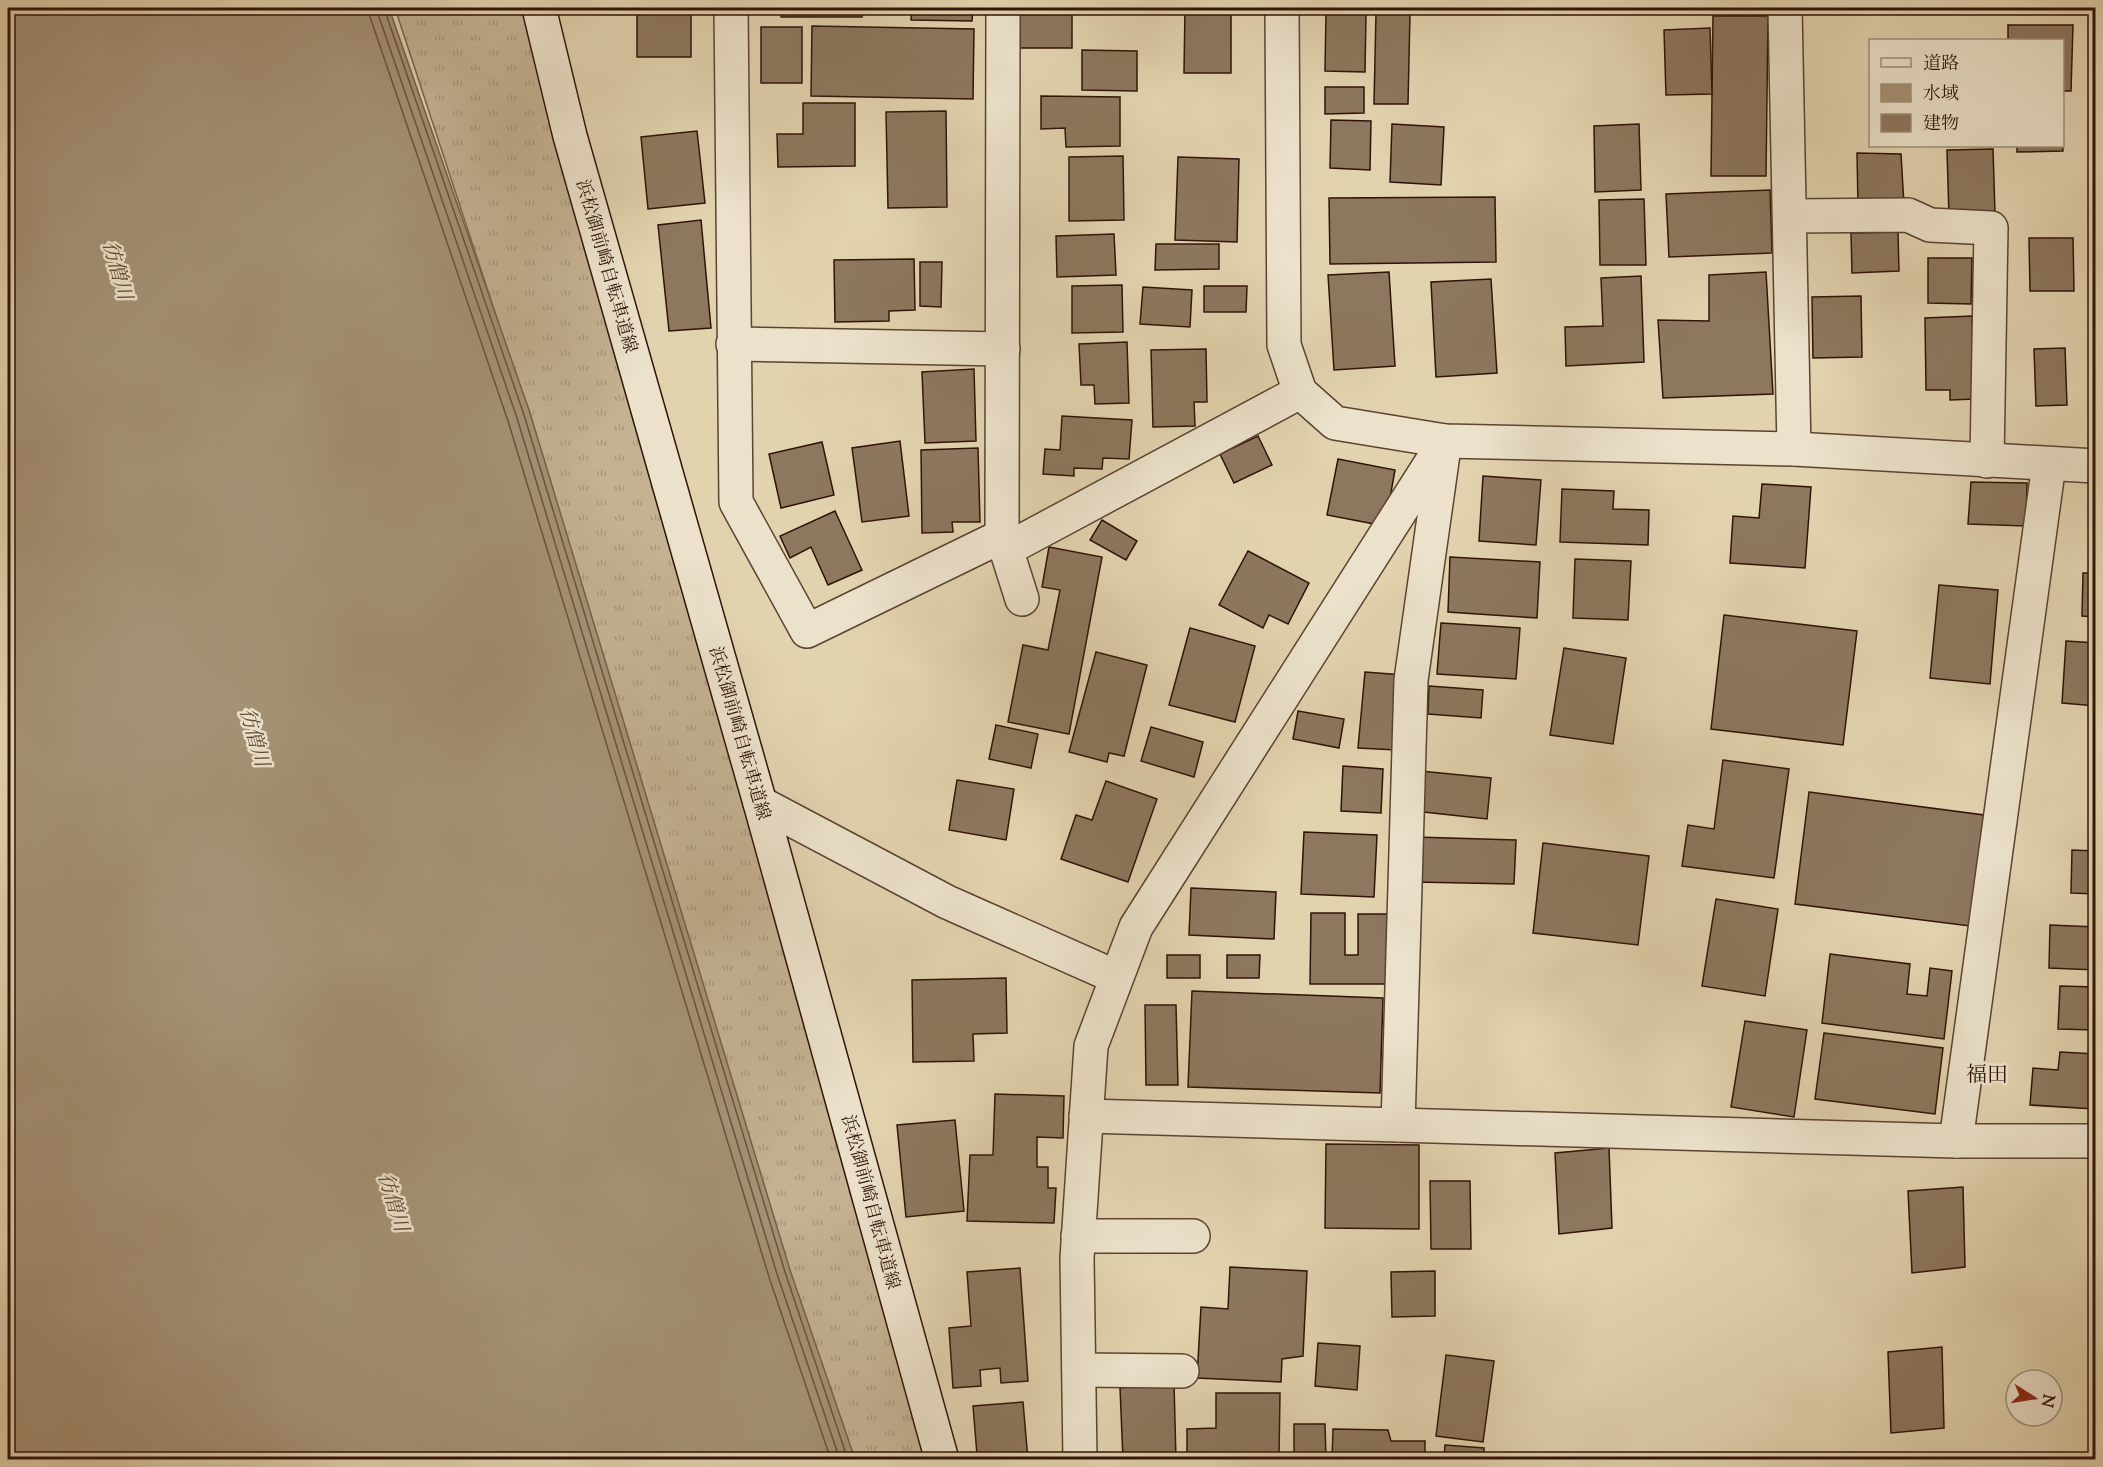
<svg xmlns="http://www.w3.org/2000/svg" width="2103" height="1467" viewBox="0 0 2103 1467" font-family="'Sorts Mill Goudy','Noto Serif JP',serif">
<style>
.grass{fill:url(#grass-tufts);stroke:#7a624e;stroke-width:1.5}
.water{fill:#a59276;stroke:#765f4a;stroke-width:1.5}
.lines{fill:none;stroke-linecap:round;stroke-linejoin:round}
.shore{stroke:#6a523f;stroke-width:1.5}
.building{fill:#8d775f;stroke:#301308;stroke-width:1.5}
.minor-casing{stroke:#5c4332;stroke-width:36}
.tertiary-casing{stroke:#5c4332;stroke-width:36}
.secondary-casing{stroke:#301308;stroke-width:36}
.minor{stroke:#ece2cb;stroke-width:33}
.tertiary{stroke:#ece2cb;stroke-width:33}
.secondary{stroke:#ece2cb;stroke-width:33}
.labels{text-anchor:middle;stroke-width:5;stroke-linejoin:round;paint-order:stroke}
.street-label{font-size:18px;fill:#301308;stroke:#ece2cb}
.water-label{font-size:20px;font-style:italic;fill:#5f4634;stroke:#ece2cb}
.quarter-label{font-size:21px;fill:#301308;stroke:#ece2cb}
</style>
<defs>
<pattern id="grass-tufts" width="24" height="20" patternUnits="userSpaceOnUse" patternTransform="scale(1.5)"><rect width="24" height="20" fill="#c4b293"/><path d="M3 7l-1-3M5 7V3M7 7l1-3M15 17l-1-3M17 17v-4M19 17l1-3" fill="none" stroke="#a9987d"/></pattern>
</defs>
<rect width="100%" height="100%" fill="#e2d3af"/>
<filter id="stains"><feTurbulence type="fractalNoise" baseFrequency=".00333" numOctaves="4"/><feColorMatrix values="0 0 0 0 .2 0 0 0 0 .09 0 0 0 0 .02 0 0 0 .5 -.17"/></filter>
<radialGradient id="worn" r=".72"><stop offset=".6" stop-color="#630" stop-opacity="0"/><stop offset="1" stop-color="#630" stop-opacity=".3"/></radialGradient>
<path class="grass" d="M395,8H541L942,1459H846L504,340Z"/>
<path class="water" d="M8,8H389L530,413L790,1270L855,1459H8Z"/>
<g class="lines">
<g class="shore">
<path d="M367,8L508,421L769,1277L831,1460"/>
<path d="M376,8L517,418L777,1274L840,1460"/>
<path d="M384,8L524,415L785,1272L848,1460"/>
</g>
</g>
<g class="building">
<rect x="637" y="8" width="54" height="49"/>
<rect x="781" y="8" width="81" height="9"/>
<path d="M912,8H973L972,21L911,20Z"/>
<rect x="1020" y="8" width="52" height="40"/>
<path d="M1185,8H1231V73H1184Z"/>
<path d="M1326,13L1366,14L1365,72L1325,71Z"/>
<path d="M1376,13L1410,14L1408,104H1374Z"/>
<path d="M1713,16H1768L1766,176H1711Z"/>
<path d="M2008,25H2073L2071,91H2062V40H2008Z"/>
<path d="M812,26L974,29L973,99L811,96Z"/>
<rect x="761" y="27" width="41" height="56"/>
<path d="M1710,28L1712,94L1666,95L1664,30Z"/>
<path d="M1082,50L1137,51V91L1082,90Z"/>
<path d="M1325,87H1364V113L1325,114Z"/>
<path d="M1041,96L1120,97V146L1066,147L1065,128L1041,129Z"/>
<path d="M803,103H855V166L778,167L777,134H803Z"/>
<path d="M946,111L947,207L888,208L886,112Z"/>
<path d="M1331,120L1371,121L1370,170L1330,168Z"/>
<path d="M1392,124L1444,127L1441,185L1390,182Z"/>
<path d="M1639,124L1641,190L1595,192L1594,126Z"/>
<path d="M697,131L705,203L648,209L641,137Z"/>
<path d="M2062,140L2063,151L2017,152V146H2062Z"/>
<path d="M1993,149L1995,214L1949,216L1947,150Z"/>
<path d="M1857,153L1901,154L1904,205L1858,206Z"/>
<path d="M1123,156L1124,220L1069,221V157Z"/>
<path d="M1178,157L1239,159L1237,242L1175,240Z"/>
<path d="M1770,190L1772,253L1669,257L1666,194Z"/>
<path d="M1495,197L1496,262L1330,264L1329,198Z"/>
<path d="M1644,199L1646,265H1600L1599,200Z"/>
<path d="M701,220L711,328L669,331L658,225Z"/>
<path d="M1898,232L1899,271L1852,273L1851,233Z"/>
<path d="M1114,234L1116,275L1057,277L1056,236Z"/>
<path d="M2029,238H2073L2074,291H2030Z"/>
<path d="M1156,244H1219V269L1155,270Z"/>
<path d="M1928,258H1972L1971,304L1928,303Z"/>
<path d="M914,259L915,310L889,311V321L835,322L834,260Z"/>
<path d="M920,262H942L941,307L920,306Z"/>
<path d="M1389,272L1395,366L1334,370L1328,275Z"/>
<path d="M1766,272L1773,394L1663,398L1658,320L1709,321V275Z"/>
<path d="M1641,276L1644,362L1566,366L1565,327L1603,326L1601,278Z"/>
<path d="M1491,279L1497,373L1436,377L1431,282Z"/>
<path d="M1122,285L1123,332L1072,333V286Z"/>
<path d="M1204,286H1247L1246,312H1204Z"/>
<path d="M1143,287L1192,290L1190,327L1140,324Z"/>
<path d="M1861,296L1862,357L1813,358L1812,297Z"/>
<path d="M1972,316L1975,399L1950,400V390H1926L1925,318Z"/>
<path d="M1127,342L1129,403L1095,404L1094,385H1081L1079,344Z"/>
<path d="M2065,348L2067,405L2036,406L2034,349Z"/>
<path d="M1206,349L1207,402H1194L1195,426L1153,427L1151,350Z"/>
<path d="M974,369L976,441L925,443L922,372Z"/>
<path d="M1062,416L1132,420L1129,459L1103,458L1102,469L1074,468V476L1043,474L1045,449L1060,450Z"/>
<path d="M1258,436L1272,465L1234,483L1220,454Z"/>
<path d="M900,441L909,516L862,522L852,448Z"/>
<path d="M822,442L834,495L781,508L769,454Z"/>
<path d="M978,448L980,522H952L953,532L922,533L921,450Z"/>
<path d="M1338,459L1395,470L1385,526L1327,515Z"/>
<path d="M1483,476L1541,480L1536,545L1479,541Z"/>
<path d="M1971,482L2027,483L2026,526L1968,524Z"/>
<path d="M1762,484L1811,487L1805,568L1730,563L1733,516L1759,518Z"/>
<path d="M1562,489L1614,491L1613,509L1649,510L1648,545L1560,542Z"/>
<path d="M835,511L862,570L828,585L811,547L790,558L780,536Z"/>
<path d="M1102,520L1137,541L1126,560L1090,540Z"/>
<path d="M1049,547L1102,557L1069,734L1008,722L1023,645L1048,650L1060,590L1042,587Z"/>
<path d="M1248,551L1309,583L1288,624L1269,615L1263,628L1219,605Z"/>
<path d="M1450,557L1540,562L1537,618L1448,612Z"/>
<path d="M1575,559L1631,561L1628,620L1573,618Z"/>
<path d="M2083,573H2096V617L2082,616Z"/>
<path d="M1939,585L1998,590L1990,684L1930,678Z"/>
<path d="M1724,615L1857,631L1843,745L1711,729Z"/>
<path d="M1441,623L1520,628L1516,679L1437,674Z"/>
<path d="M1190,628L1255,646L1235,722L1169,705Z"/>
<path d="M2066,641L2096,643V706L2062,703Z"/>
<path d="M1564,648L1626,658L1613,744L1550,735Z"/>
<path d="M1096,652L1147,665L1124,756L1109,753L1107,762L1069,752Z"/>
<path d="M1365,672L1403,675L1397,750L1358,748Z"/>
<path d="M1429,686L1483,690L1481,718L1428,714Z"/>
<path d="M1298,711L1344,719L1339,748L1293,739Z"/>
<path d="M996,725L1038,734L1031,768L989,759Z"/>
<path d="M1151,727L1203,742L1194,777L1141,761Z"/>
<path d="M1723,760L1789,769L1774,878L1682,866L1688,825L1714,829Z"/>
<path d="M1343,766L1383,769L1381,813L1341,811Z"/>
<path d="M1420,771L1491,778L1487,819L1415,811Z"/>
<path d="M957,780L1014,789L1006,840L949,830Z"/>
<path d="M1106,781L1157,799L1128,882L1061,859L1076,815L1092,820Z"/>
<path d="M1809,792L1984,815L1970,926L1795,904Z"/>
<path d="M1304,832L1377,835L1374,897L1301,894Z"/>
<path d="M1416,837L1516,840L1514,884L1415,882Z"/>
<path d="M1543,843L1649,856L1638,945L1533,933Z"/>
<path d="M2072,850L2096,851V894L2071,893Z"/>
<path d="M1191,888L1276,892L1274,939L1189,935Z"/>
<path d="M1716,899L1778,909L1765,996L1702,986Z"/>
<path d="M1311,913H1345V955H1358V914H1390V984H1310Z"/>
<path d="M2050,925L2096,927V970L2049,968Z"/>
<path d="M1830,954L1910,964L1907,994L1927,996L1930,968L1952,971L1944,1039L1822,1023Z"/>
<rect x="1167" y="955" width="33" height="23"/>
<path d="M1227,955H1260L1259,978H1227Z"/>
<path d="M1006,978L1007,1033L973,1034L974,1061L913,1062L912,980Z"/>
<path d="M2060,986L2096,987V1030L2058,1029Z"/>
<path d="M1192,991L1383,998L1380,1093L1188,1087Z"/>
<path d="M1145,1005H1176L1178,1085H1146Z"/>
<path d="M1745,1021L1807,1030L1794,1117L1731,1107Z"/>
<path d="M1824,1033L1943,1048L1935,1114L1815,1099Z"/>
<path d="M2060,1052L2096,1054L2094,1109L2030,1105L2033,1068L2058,1070Z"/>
<path d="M995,1094L1064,1096L1063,1138L1037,1137V1167H1048V1188H1056L1054,1223L967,1221L970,1155H993Z"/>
<path d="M955,1120L964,1211L906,1217L897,1125Z"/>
<path d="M1326,1144L1419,1145V1229L1325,1228Z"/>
<path d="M1609,1148L1612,1228L1559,1234L1555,1153Z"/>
<path d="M1430,1181H1470L1471,1249H1431Z"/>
<path d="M1963,1187L1965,1267L1912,1273L1908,1191Z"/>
<path d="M1230,1267L1307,1271L1303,1356L1282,1359L1281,1382L1197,1378L1201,1307L1228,1309Z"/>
<path d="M1020,1268L1028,1381L1001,1383L1000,1368L980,1370L981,1386L953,1388L949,1328L971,1326L967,1272Z"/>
<path d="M1435,1271V1316L1392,1317L1391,1272Z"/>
<path d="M1318,1343L1360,1346L1357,1390L1315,1386Z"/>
<path d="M1942,1347L1944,1428L1891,1433L1888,1352Z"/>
<path d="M1446,1355L1494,1361L1483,1442L1436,1436Z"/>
<path d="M1174,1383L1176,1460H1123L1120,1388Z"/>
<path d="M1216,1393H1280L1279,1457L1187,1456V1429L1216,1428Z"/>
<path d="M1023,1402L1028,1460H990V1453L977,1455L973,1406Z"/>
<path d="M1294,1424H1325L1326,1460H1294Z"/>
<path d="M1333,1429L1388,1430L1391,1441H1425V1460H1332Z"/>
<path d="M1445,1445L1484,1448V1460H1444Z"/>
</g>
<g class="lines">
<defs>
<g id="minor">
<path d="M731,8L736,502L807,631L1002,536"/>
<path d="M1003,8L1002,536L1022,599"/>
<path d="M1785,8L1794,449"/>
<path d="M1790,216L1908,215L1930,225L1991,228L1987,461"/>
<path d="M733,344L1003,349"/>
<path d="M1007,549L1300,392"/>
<path d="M760,803L947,902L1116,977"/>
<path d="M1086,1116L1956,1141H2096"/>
<path d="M1398,1125L1411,680L1443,454"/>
<path d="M1956,1141L2049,464"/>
<path d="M1078,1236H1193"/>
<path d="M1079,1370L1182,1371"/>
<path d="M1080,1460L1077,1258L1091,1046L1136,927L1445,441"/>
</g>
<path id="tertiary" d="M1282,8L1284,345L1300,392L1335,423L1445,441L1794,449L2096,466"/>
<path id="secondary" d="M539,8L570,136L760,803L942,1460"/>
</defs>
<use href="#minor" class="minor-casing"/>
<use href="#tertiary" class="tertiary-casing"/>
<use href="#secondary" class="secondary-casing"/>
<use href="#minor" class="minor"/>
<use href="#tertiary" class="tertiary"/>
<use href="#secondary" class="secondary"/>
</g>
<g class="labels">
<g class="street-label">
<text transform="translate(607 266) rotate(74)" y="6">浜松御前崎自転車道線</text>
<text transform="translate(740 733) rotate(74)" y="6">浜松御前崎自転車道線</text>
<text transform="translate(871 1202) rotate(75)" y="6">浜松御前崎自転車道線</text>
</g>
<g class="water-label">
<text transform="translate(118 270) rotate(74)" y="7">彷僧川</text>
<text transform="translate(255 737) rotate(74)" y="7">彷僧川</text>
<text transform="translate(394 1202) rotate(73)" y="7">彷僧川</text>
</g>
<g class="quarter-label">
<text x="1987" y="1081">福田</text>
</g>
</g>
<rect width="2103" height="1467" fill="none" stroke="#e2d3af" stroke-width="30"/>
<rect x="9" y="9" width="2085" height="1449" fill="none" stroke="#301308" stroke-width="3"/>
<rect x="15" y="15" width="2073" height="1437" fill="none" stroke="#301308" stroke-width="1.5"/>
<rect x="1869" y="39" width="195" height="108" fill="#ece2cb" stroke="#a18f7d" stroke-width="1.5"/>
<rect x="1881" y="58" width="30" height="9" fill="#ece2cb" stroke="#a18f7d" stroke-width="1.5"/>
<text x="1923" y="69" font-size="18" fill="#301308">道路</text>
<rect x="1881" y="84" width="30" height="18" fill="#a59276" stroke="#a18f7d" stroke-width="1.5"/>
<text x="1923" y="99" font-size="18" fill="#301308">水域</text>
<rect x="1881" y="114" width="30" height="18" fill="#8d775f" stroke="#a18f7d" stroke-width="1.5"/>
<text x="1923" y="129" font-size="18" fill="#301308">建物</text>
<g transform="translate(2034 1398) rotate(102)"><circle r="28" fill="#ece2cb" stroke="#a18f7d" stroke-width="1.5"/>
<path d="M0-4.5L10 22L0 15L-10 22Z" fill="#8f2418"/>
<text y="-9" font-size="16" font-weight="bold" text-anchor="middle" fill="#301308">N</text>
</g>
<rect width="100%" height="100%" filter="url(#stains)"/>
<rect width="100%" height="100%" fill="url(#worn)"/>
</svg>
